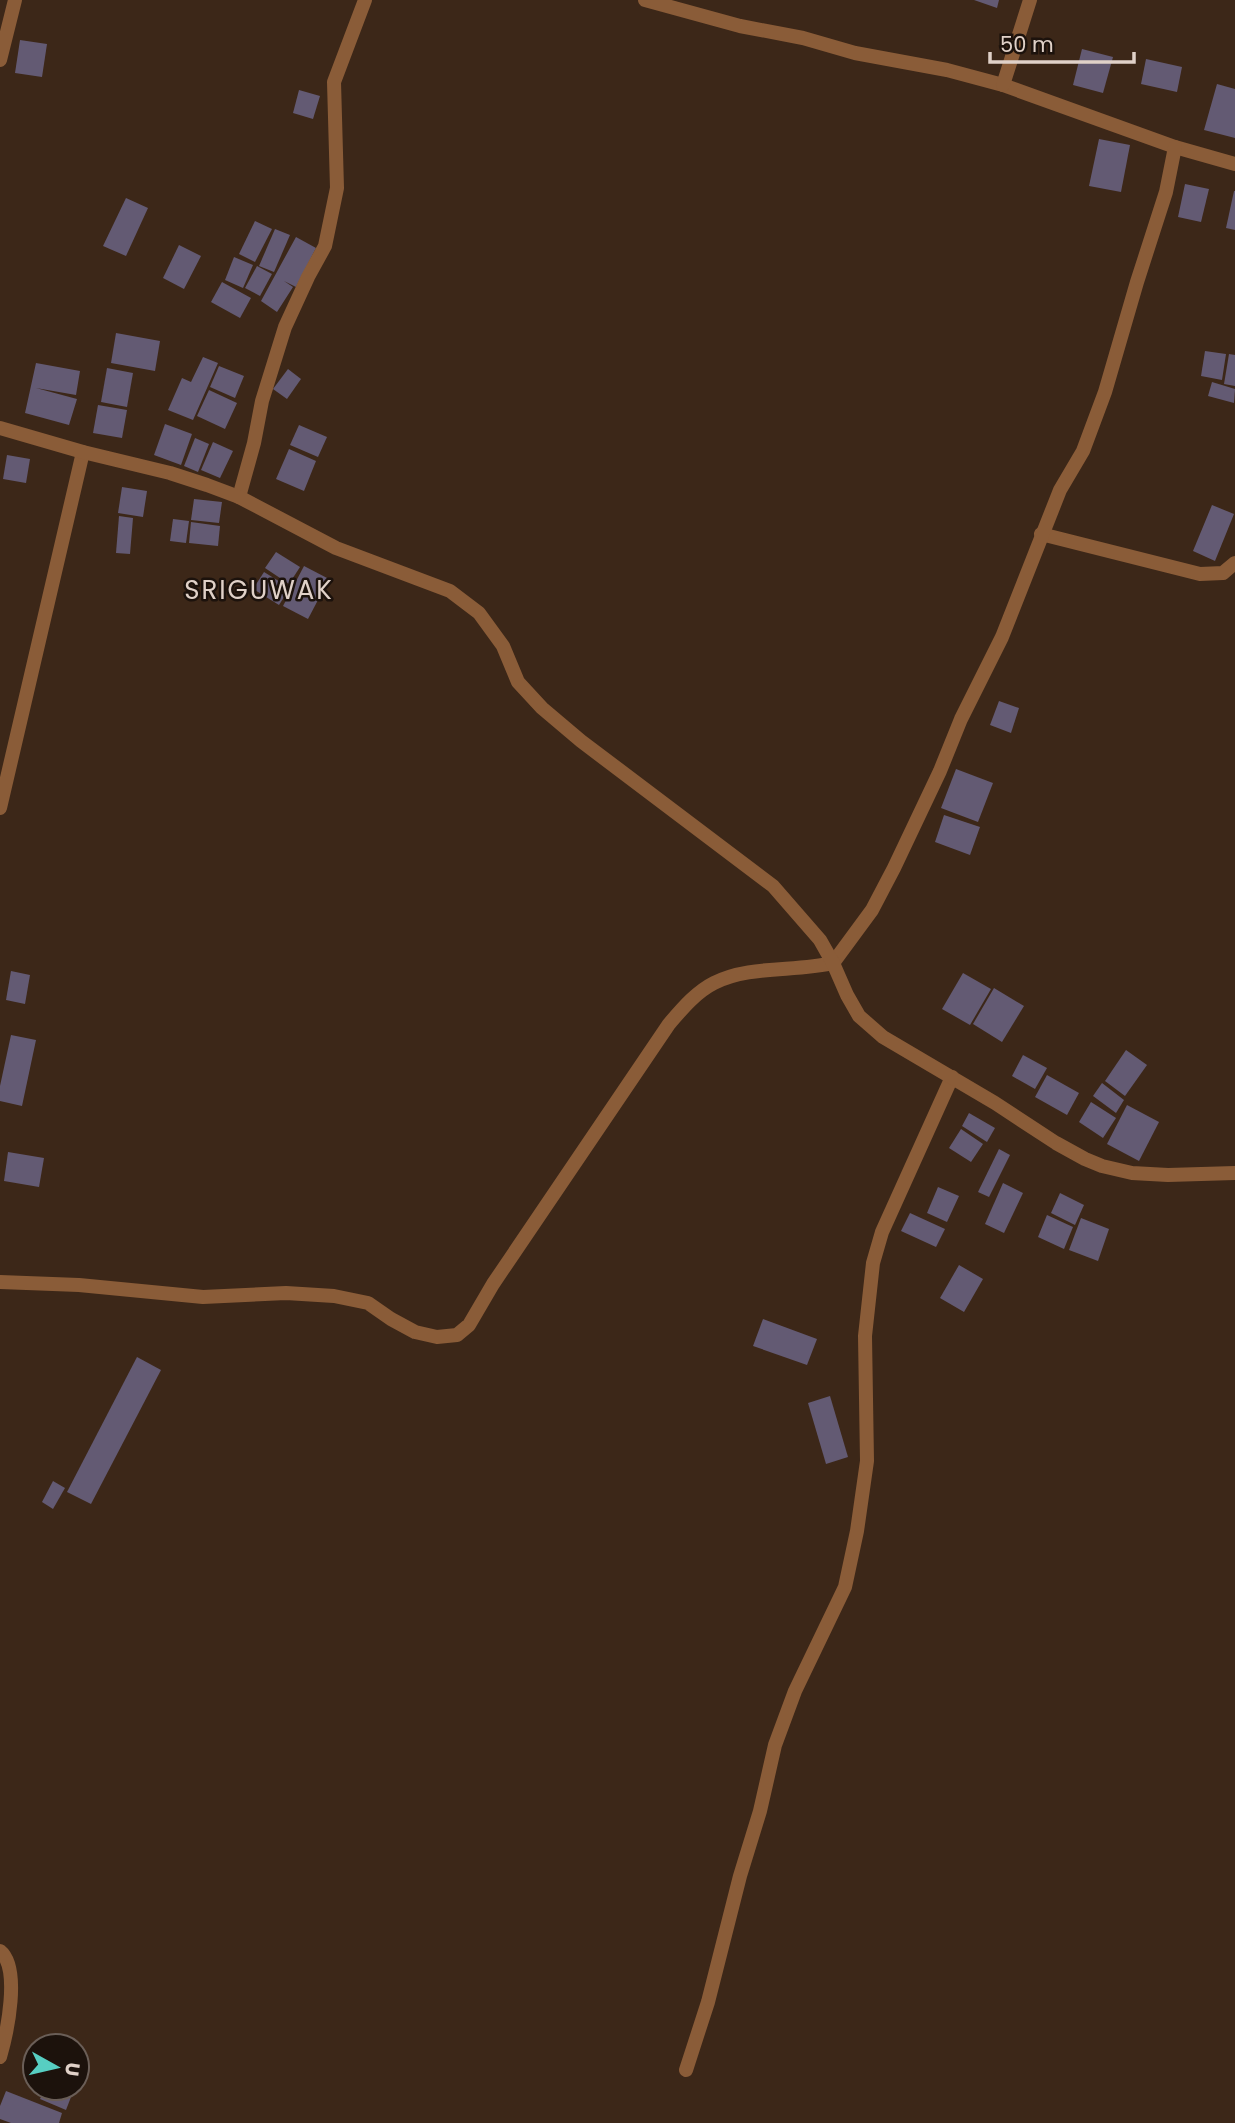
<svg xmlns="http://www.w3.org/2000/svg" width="1235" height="2123" viewBox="0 0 1235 2123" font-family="Poppins,sans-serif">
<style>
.building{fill:#635a73}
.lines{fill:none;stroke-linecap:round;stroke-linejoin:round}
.minor{stroke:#8a5c38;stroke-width:14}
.tertiary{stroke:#8a5c38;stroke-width:14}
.labels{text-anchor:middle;stroke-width:5;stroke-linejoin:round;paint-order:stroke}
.quarter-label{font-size:26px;letter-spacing:2px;fill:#e0d1c8;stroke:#1c120c}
</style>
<rect width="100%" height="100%" fill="#3c2718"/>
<g class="building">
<path d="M974,0H999L997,8Z"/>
<path d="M20,40L47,44L42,77L15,73Z"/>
<path d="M1082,49L1113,57L1103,93L1073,85Z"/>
<path d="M1146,59L1182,67L1177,92L1141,84Z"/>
<path d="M1217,84L1235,89V138L1204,130Z"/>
<path d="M299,90L320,96L313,119L293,113Z"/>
<path d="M1099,139L1130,145L1121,192L1089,186Z"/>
<path d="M1185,184L1209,189L1201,222L1178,217Z"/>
<path d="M1234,191H1235V230L1226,228Z"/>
<path d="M126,198L148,208L126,256L103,246Z"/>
<path d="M255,221L272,229L255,262L239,254Z"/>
<path d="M275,229L290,235L274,272L259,266Z"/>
<path d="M296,237L316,248L296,287L284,281L293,287L277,312L261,301Z"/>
<path d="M179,245L201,256L184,289L163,278Z"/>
<path d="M234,257L253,265L243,288L225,280Z"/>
<path d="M257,266L272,274L260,296L245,288Z"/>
<path d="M222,282L251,298L240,318L211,302Z"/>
<path d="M116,333L160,341L155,371L111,363Z"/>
<path d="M1205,351L1226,354L1222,380L1201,376Z"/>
<path d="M1229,354L1235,355V386L1224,384Z"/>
<path d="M203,357L218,363L193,420L168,410L182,378L191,382Z"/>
<path d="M36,363L80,371L76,395L36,388L77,399L69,425L25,413Z"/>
<path d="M219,366L244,376L235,398L210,387Z"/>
<path d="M107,368L133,373L127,407L101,402Z"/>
<path d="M288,369L301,379L287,399L273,389Z"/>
<path d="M1212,382L1235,389L1234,403L1208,396Z"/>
<path d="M209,390L237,403L225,429L197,416Z"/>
<path d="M98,405L127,410L122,438L93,433Z"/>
<path d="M165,424L192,434L181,465L154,455Z"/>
<path d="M299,425L327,437L318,457L290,445Z"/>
<path d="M195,438L209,444L198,472L184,466Z"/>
<path d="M213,442L233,451L220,478L201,470Z"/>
<path d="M289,449L316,461L304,491L276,479Z"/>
<path d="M7,455L30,459L26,483L3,479Z"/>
<path d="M122,487L147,491L143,517L118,513Z"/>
<path d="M194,499L222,502L219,523L191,520Z"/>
<path d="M1212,505L1234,514L1215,561L1193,551Z"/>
<path d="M119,516L133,518L130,554L116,553Z"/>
<path d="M173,519L189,521L186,543L170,541Z"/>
<path d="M191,522L220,526L218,546L189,543Z"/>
<path d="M276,552L300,567L289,584L265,568Z"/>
<path d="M304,566L329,579L308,619L283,606Z"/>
<path d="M264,572L290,588L279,605L253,589Z"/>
<path d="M999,701L1019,708L1011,733L990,725Z"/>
<path d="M956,769L993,783L978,822L941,808Z"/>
<path d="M944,815L980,827L970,855L935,842Z"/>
<path d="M11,971L30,975L25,1004L6,1000Z"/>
<path d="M963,973L991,989L970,1025L942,1009Z"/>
<path d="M994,988L1024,1006L1002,1042L973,1024Z"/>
<path d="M11,1035L36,1040L22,1106L0,1101V1086Z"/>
<path d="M1126,1050L1147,1065L1125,1096L1105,1081Z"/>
<path d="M1023,1055L1047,1068L1035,1089L1012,1076Z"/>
<path d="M1047,1075L1079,1093L1067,1115L1035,1097Z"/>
<path d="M1102,1083L1124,1100L1116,1113L1093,1096Z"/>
<path d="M1091,1102L1116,1118L1103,1138L1079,1122Z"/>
<path d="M1127,1105L1159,1122L1139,1161L1107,1144Z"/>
<path d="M969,1113L995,1128L987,1142L962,1126Z"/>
<path d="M961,1129L983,1144L971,1162L949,1148Z"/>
<path d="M999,1149L1010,1155L989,1197L978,1192Z"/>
<path d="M8,1152L44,1158L39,1187L4,1181Z"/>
<path d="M1003,1183L1023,1193L1004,1233L985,1224Z"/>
<path d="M938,1187L959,1196L947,1222L927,1213Z"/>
<path d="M1060,1193L1084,1205L1075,1225L1051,1213Z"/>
<path d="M910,1213L945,1229L936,1247L901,1231Z"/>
<path d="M1047,1215L1073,1227L1064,1249L1038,1237Z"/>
<path d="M1081,1218L1109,1229L1098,1261L1069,1250Z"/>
<path d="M959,1265L983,1279L964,1312L940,1298Z"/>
<path d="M763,1319L817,1339L807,1365L753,1346Z"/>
<path d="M137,1357L161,1370L91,1504L67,1492Z"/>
<path d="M830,1396L848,1457L826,1464L808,1403Z"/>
<path d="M53,1481L65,1488L53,1509L42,1502Z"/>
<path d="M45,2088L71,2097L66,2110L40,2099Z"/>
<path d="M6,2091L62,2113L59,2123H11L0,2119V2106Z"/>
</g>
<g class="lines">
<g class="minor">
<path d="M645,0L740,26L803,38L855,53L947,70L1003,85L1175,147L1235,164"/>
<path d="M0,60L15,0"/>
<path d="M1003,85L1030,0"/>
<path d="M239,497L254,443L262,401L285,327L308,277L325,246L337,188L334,82L365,0"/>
<path d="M1041,534L1200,574L1223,573L1235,563"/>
<path d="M0,808L83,452"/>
<path d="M0,1282L79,1285L203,1297L286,1293L334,1296L368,1303L391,1319L415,1332L437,1337L457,1335L469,1325L493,1284L669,1024C682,1009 696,992 714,983C749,965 795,972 833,963L872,910L894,868L940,771L961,719L1002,637L1060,490L1083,451L1105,392L1137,282L1166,192L1175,147"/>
<path d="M0,1951C21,1968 7,2033 0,2057"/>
<path d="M686,2070L708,2002L740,1876L760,1811L775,1745L795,1691L845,1587L857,1531L867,1461L865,1336L873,1263L882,1232L952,1077"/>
</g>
<path class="tertiary" d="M0,428L83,452L170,473L207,485L239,497L336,548L450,591L479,613L503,646L518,682L542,708L581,741L773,886L820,940L833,963L847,995L859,1016L883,1037L995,1103L1056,1143L1085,1159L1102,1166L1132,1173L1168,1175L1235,1173"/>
</g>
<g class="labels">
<g class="quarter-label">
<text x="259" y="599">SRIGUWAK</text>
</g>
</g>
<g transform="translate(56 2067) rotate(98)"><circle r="33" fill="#1c120c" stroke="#6a5e57" stroke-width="2"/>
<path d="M0-5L12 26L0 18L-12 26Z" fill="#57cec2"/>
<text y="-10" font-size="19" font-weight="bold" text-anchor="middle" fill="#e0d1c8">U</text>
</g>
<path d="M990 52v10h144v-10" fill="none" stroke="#e0d1c8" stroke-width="3.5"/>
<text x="1000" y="52" font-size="21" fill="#e0d1c8" stroke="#1c120c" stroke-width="5" paint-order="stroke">50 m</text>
</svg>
